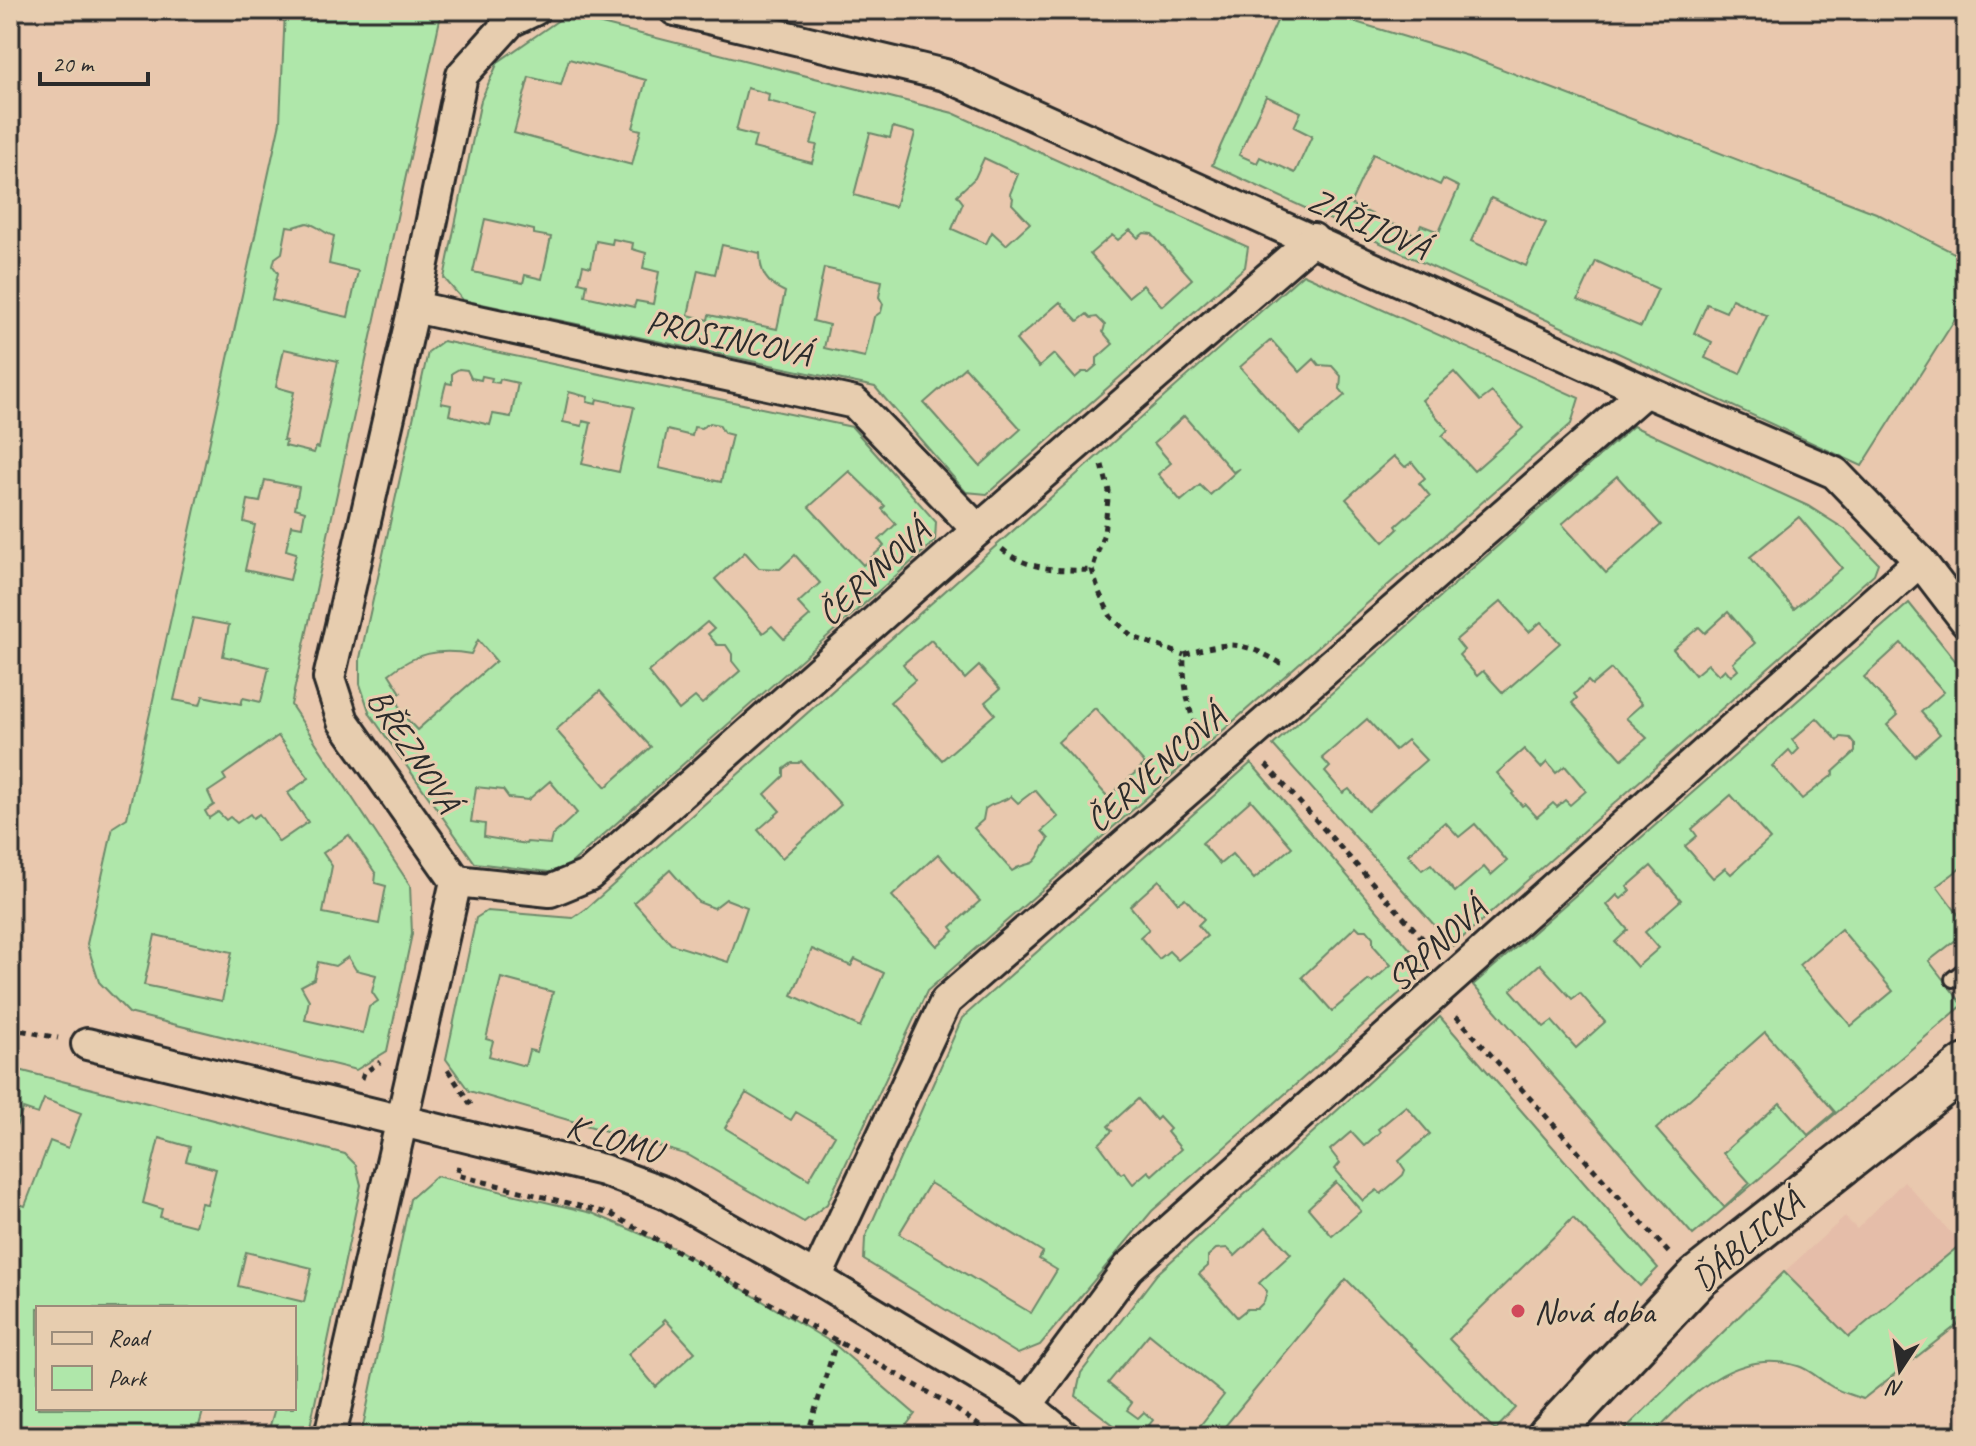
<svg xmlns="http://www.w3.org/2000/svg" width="1976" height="1446" viewBox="0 0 1976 1446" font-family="Caveat,sans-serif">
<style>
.built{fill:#e5bda9}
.green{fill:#afe7aa;stroke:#6d896a;stroke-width:2;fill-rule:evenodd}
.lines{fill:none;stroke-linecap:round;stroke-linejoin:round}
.service-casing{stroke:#2b2b2b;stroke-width:20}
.minor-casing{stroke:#2b2b2b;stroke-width:36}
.secondary-casing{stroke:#2b2b2b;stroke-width:48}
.path{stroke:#2b2b2b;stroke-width:5;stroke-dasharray:6 6;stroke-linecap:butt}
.service{stroke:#e7cdaf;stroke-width:14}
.minor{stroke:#e7cdaf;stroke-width:30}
.secondary{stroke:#e7cdaf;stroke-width:42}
.poi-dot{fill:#d1495b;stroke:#e7cdaf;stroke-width:3}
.labels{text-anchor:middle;stroke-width:6;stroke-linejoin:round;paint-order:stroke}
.street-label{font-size:34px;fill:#2b2b2b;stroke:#e7cdaf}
.poi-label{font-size:34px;fill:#2b2b2b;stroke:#e7cdaf;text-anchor:start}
</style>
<rect width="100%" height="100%" fill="#e9c8ae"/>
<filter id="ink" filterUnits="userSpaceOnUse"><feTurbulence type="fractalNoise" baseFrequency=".0125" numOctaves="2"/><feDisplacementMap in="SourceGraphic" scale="16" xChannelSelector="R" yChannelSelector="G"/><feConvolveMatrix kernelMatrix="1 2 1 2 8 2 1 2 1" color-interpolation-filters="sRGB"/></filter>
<g filter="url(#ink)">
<path class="built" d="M1904,1181L1962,1245L1849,1337L1784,1272L1845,1217L1857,1229Z"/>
<g class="green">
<path d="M285,10H442L291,705L410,885L412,934L387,1051L356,1070L129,1013L99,982L87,944L113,827L127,818L280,122ZM307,223C318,225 324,234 334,236L329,264L358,271L348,317L272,300L278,273L273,266L275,258L282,253L287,226L294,227ZM284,349L338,361L319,448L316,447L314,453L285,446L286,441L283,440L294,392L276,387ZM265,480L299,487L295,508L305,511L302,527L291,525L286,550L296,553L290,580L245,570L255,525L244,522L248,500L260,502ZM193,618L229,625L223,656L269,667L261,702L243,698L241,704L203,696L200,705L174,700ZM278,736L309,778L288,793L308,822L279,842L259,814L253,818L250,814L237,823L230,817L226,820L218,812L209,818L205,811L214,805L208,792L226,780L223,775ZM349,835L376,874L375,883L386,886L379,924L323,913L332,866L323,853ZM155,935L232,952L222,1001L144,985ZM348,957L356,970L376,975L372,992L378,1001L369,1007L363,1033L305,1020L309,1000L301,986L314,979L318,962L335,966Z"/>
<path d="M1282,10H1316L1468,56L1876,213L1966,259V302L1862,466L1212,165ZM1266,96L1301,112L1294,127L1312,136L1295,173L1260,157L1257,163L1239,155ZM1373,154L1440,185L1443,179L1459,187L1439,232L1421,225L1416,235L1350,204ZM1491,198L1546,223L1526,266L1471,241ZM1596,261L1658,289L1641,327L1578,300ZM1732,299L1767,316L1740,374L1705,358L1712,342L1694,333L1707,304L1726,312Z"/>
<path d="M566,15L953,113L1248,247L1245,267L987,494L966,492L875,387L463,300L444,278L481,100L498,62ZM569,59L646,80L633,128L641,130L632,165L514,133L529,77L561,85ZM747,88L769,94L768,101L819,114L811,144L817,145L812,163L753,148L756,136L736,131ZM893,127L915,133L895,207L854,195L870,133L890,138ZM984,158L1018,174L1010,194L1013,198L1012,204L1030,223L1006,245L992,232L986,244L952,229L963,203L957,195L975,178ZM485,219L534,230V234L551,237L542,279L525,275L523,283L473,272ZM1130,230L1138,238L1144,233L1152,234L1192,279L1162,306L1143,285L1128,297L1090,254L1112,235L1118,240ZM613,239L633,243L632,249L646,253L643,268L659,272L653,304L636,301L634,307L585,296L587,284L579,282L583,265L591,267L596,241L612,244ZM722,245L760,253C760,273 766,283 785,292L777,329L709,315L708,320L688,315L698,270L715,274ZM824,268L882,281L879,297L883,304L881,312L874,317L865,357L824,348L829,325L813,321ZM1060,302L1078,321L1087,314L1091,318L1097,317L1105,325L1103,332L1113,344L1097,358V365L1089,372H1082L1075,378L1054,354L1039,367L1016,340ZM965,367L1021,429L980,466L924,403Z"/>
<path d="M1303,274L1579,398L1571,424L927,991L827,1204L804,1222L688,1155L469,1091L446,1059L476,918L487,911L573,918L586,909ZM1271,340L1300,372L1314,359L1319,365L1332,366L1341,376L1340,389L1345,395L1300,434L1240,367ZM1454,372L1480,401L1492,392L1523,428L1474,471L1442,436L1448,430L1422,400ZM1184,416L1233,472L1240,468L1210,495L1200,485L1181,501L1158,474L1171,463L1154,443ZM1394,456L1405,467L1412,462L1425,478L1419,483L1430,496L1396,526L1398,529L1384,542L1346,499ZM931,640L965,679L979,666L1000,689L985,702L995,714L942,760L890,702L915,680L903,664ZM1095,708L1145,764L1108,797L1058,742ZM801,761L841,805L782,858L758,830L780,811L765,794L784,776V769L792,763H799ZM1035,790L1058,817L1042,831L1049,839C1042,846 1040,859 1032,863C1024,866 1020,865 1012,871L974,828L983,820L985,809C993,802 1002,803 1011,796L1018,803ZM938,854L980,901L951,927L954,931L937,946L892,896ZM670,870L698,902L714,908L726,899L747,907L728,962L671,944L634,902ZM812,949L851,966L855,959L884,973L860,1027L792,995ZM501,978L553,992L537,1052L529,1050L525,1066L489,1056L493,1041L486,1039ZM746,1093L791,1120L796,1112L835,1135L809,1179L725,1128Z"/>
<path d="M443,341L852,427L936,522L935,541L567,867L549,872L475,863L370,714L360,684V658L428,352ZM459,369L467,370L471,378L481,380L482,376L492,378L491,382L499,383L500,379L518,383L511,417L493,414L490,425L449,415L451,405L441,403L446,383L452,384V373ZM569,392L588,397L587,402L596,404L597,399L634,407L619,472L582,464L591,423L583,421L582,426L563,422ZM710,423L719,425L724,433L732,435L721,482L659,468L667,430L692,436L694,427L701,428ZM849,471L885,506L882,509L896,524L879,540L884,546L863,565L809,507ZM745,552L759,568L780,569L795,555L820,583L798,603L810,616L784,639L772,626L763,633L715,579ZM707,622L714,629L708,634L717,645H726L732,654V661L740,671L702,704L695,697L679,710L648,672ZM478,640L496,661L417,730L403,715L396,696L401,693L389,674C415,653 439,648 471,654ZM600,691L651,747L606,787L556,730ZM550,781L577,813L552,836L550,844L527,842L526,844L484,837L485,824L471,822L476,787L503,790L509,798L528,800Z"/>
<path d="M1633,426L1808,506L1846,530L1878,563L1874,574L1453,946L1273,745ZM1617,476L1661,525L1606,573L1562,524ZM1799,517L1842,568L1794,609L1750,557ZM1501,601L1529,632L1541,622L1560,643L1503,693L1483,671L1477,676L1459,655L1464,650L1456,640ZM1728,612L1755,643L1733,663L1738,670L1731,676L1725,669L1719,675L1708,664L1695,675L1673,649L1699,627L1705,633ZM1611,669L1642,704L1626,718L1647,738L1622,759L1572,703L1577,698L1574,694L1588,681L1592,685ZM1367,719L1395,750L1407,740L1426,760L1368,811L1349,789L1343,793L1325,772L1330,767L1322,758ZM1524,749L1541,768L1547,762L1556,773L1565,766L1586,791L1570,805L1565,800L1557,807L1553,803L1537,817L1525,804L1522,806L1512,794L1514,792L1497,773ZM1445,822L1459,837L1475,824L1507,861L1491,875L1484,867L1455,892L1431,864L1422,870L1408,854Z"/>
<path d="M1909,603L1966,674V864L1937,886L1966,925V932L1929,961L1963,1005L1693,1235L1473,985ZM1901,643L1944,692L1921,712L1940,734L1915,756L1887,725L1898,715L1864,677ZM1817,718L1838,741L1841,737L1850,738L1855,744V752L1833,772L1834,774L1802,799L1772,766L1789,750L1793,755L1799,749L1792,740ZM1731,795L1770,839L1731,874L1725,868L1713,878L1685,846L1697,836L1692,829ZM1651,866L1681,900L1645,932L1659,948L1637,967L1615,942L1628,930L1607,905L1617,895L1621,899L1630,891L1627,887ZM1841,929L1893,991L1851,1026L1799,965ZM1540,964L1572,999L1580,993L1605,1022L1576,1048L1552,1021L1544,1027L1511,990ZM1765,1032L1835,1112L1808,1135L1780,1103L1723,1153L1750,1183L1724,1207L1656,1129Z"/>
<path d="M1251,763L1427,969L1152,1211L1040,1345L1018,1354L864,1260L865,1238L962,1018ZM1251,800L1292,847L1254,879L1232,854L1220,864L1202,843ZM1159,880L1178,903L1185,898L1204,919L1198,925L1207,936L1178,960L1169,951L1159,959L1140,937L1149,929L1130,906ZM1356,926L1360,930H1367L1373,937V945L1391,965L1372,982L1369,980L1332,1011L1302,977ZM1138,1099L1156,1120L1159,1117L1170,1129L1167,1132L1181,1149L1152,1175L1148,1171L1133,1184L1124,1172L1121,1174L1099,1144L1112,1131L1108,1126ZM930,1183L1043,1252L1039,1259L1057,1270L1031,1313L899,1234Z"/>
<path d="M1440,1017L1658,1268L1640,1286L1573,1218L1449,1339L1516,1408L1495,1430L1346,1279L1217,1436H1192L1224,1395L1149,1334L1108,1383L1132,1403L1127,1410L1138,1418L1144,1412L1153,1420L1149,1425L1162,1436H1128L1076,1396L1081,1373L1157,1274ZM1406,1106L1430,1134L1399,1161L1405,1170L1403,1175L1381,1194L1377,1190L1363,1201L1335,1169L1340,1163L1330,1150L1351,1132L1364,1146L1380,1132L1378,1129ZM1336,1182L1361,1211L1332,1236L1308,1208ZM1266,1227L1291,1254L1259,1283L1267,1291L1264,1302L1257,1309H1247L1237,1317L1199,1274L1208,1266V1256L1216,1249L1227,1248L1235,1256Z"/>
<path d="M19,1070L345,1154L356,1165L361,1185L308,1436H267L275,1408H294V1308H38V1408H204L196,1436H10V1201L25,1206L50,1141L68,1148L81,1113L44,1099L38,1114L23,1109L12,1137L10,1136V1080ZM159,1138L190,1147L186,1161L216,1169L207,1204L201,1203L195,1226L160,1217L162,1209L143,1203ZM246,1252L312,1268L304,1302L238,1286Z"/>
<path d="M436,1176L592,1213L676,1249L834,1344L915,1414L898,1436H361L410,1199ZM665,1319L695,1352L656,1387L628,1354L664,1323L663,1321Z"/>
<path d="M1966,1240V1318L1863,1399C1852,1395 1839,1392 1829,1385C1819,1379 1809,1369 1798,1366C1736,1347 1690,1395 1651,1436H1618L1784,1272L1849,1337Z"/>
</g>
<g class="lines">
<defs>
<path id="service" d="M1953,979L1966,969"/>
<g id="minor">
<path d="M675,10L945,75L1645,391L1835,473L1920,561L1966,621"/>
<path d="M414,307L855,403L978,530"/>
<path d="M456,881L550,891L589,875L978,530L1313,239"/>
<path d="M87,1044L603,1170L665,1193L816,1278L1027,1405L1064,1436"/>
<path d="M816,1278L946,1001L1645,391"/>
<path d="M1027,1405L1128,1268L1920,561"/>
<path d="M330,1436L456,881L343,721L329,678L414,307L462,75L511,21L534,10"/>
</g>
<path id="secondary" d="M1549,1436L1698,1277L1966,1066"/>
</defs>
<use href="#service" class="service-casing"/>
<use href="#minor" class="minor-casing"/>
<use href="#secondary" class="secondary-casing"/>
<g class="path">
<path d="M1102,465L1109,491L1104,533L1092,570L1099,592L1111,617L1133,637L1184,655"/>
<path d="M1002,549C1026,570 1062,571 1092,570"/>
<path d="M1200,736C1188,712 1183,682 1184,655C1229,640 1243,641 1284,665"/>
<path d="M1266,765L1434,951"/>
<path d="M1456,1016L1669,1253"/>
<path d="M10,1028L58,1038"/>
<path d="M448,1070L471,1105"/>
<path d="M362,1079L364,1073L380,1062"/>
<path d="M459,1166L457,1175L611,1214L944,1401L994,1436"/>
<path d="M807,1436L837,1340"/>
</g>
<use href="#service" class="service"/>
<use href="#minor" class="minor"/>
<use href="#secondary" class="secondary"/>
</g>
</g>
<circle class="poi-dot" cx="1518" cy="1311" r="8"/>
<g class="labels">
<g class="street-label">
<text transform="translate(1369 223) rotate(24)" y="12">ZÁŘIJOVÁ</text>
<text transform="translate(729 337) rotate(12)" y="12">PROSINCOVÁ</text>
<text transform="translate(873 572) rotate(-42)" y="12">ČERVNOVÁ</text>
<text transform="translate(414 750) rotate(57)" y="12">BŘEZNOVÁ</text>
<text transform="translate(1155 768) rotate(-41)" y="12">ČERVENCOVÁ</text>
<text transform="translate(1436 944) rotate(-42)" y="12">SRPNOVÁ</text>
<text transform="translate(614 1138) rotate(17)" y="12">K LOMU</text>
<text transform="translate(1747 1240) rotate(-40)" y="12">ĎÁBLICKÁ</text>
</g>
<g class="poi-label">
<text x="1534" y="1323">Nová doba</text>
</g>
</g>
<rect width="1976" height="1446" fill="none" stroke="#e7cdaf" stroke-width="40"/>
<rect x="20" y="20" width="1936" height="1406" fill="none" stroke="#2b2b2b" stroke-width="3" filter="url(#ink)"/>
<rect x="36" y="1306" width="260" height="104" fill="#e7cdaf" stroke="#9c8c7a" stroke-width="2"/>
<rect x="52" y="1332" width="40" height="12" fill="#e7cdaf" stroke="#9c8c7a" stroke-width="2"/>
<text x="108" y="1346" font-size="24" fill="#2b2b2b">Road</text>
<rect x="52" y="1366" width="40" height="24" fill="#afe7aa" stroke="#9c8c7a" stroke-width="2"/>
<text x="108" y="1386" font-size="24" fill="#2b2b2b">Park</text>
<g transform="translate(1900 1370) rotate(192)" stroke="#e7cdaf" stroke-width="6" paint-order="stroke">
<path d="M0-6L14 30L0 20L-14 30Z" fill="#2b2b2b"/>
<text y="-12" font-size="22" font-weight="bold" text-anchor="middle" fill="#2b2b2b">N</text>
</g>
<path d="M40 72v12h108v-12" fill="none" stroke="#2b2b2b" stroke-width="4"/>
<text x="52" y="72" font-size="24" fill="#2b2b2b" stroke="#e7cdaf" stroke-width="6" paint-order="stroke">20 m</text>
</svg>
